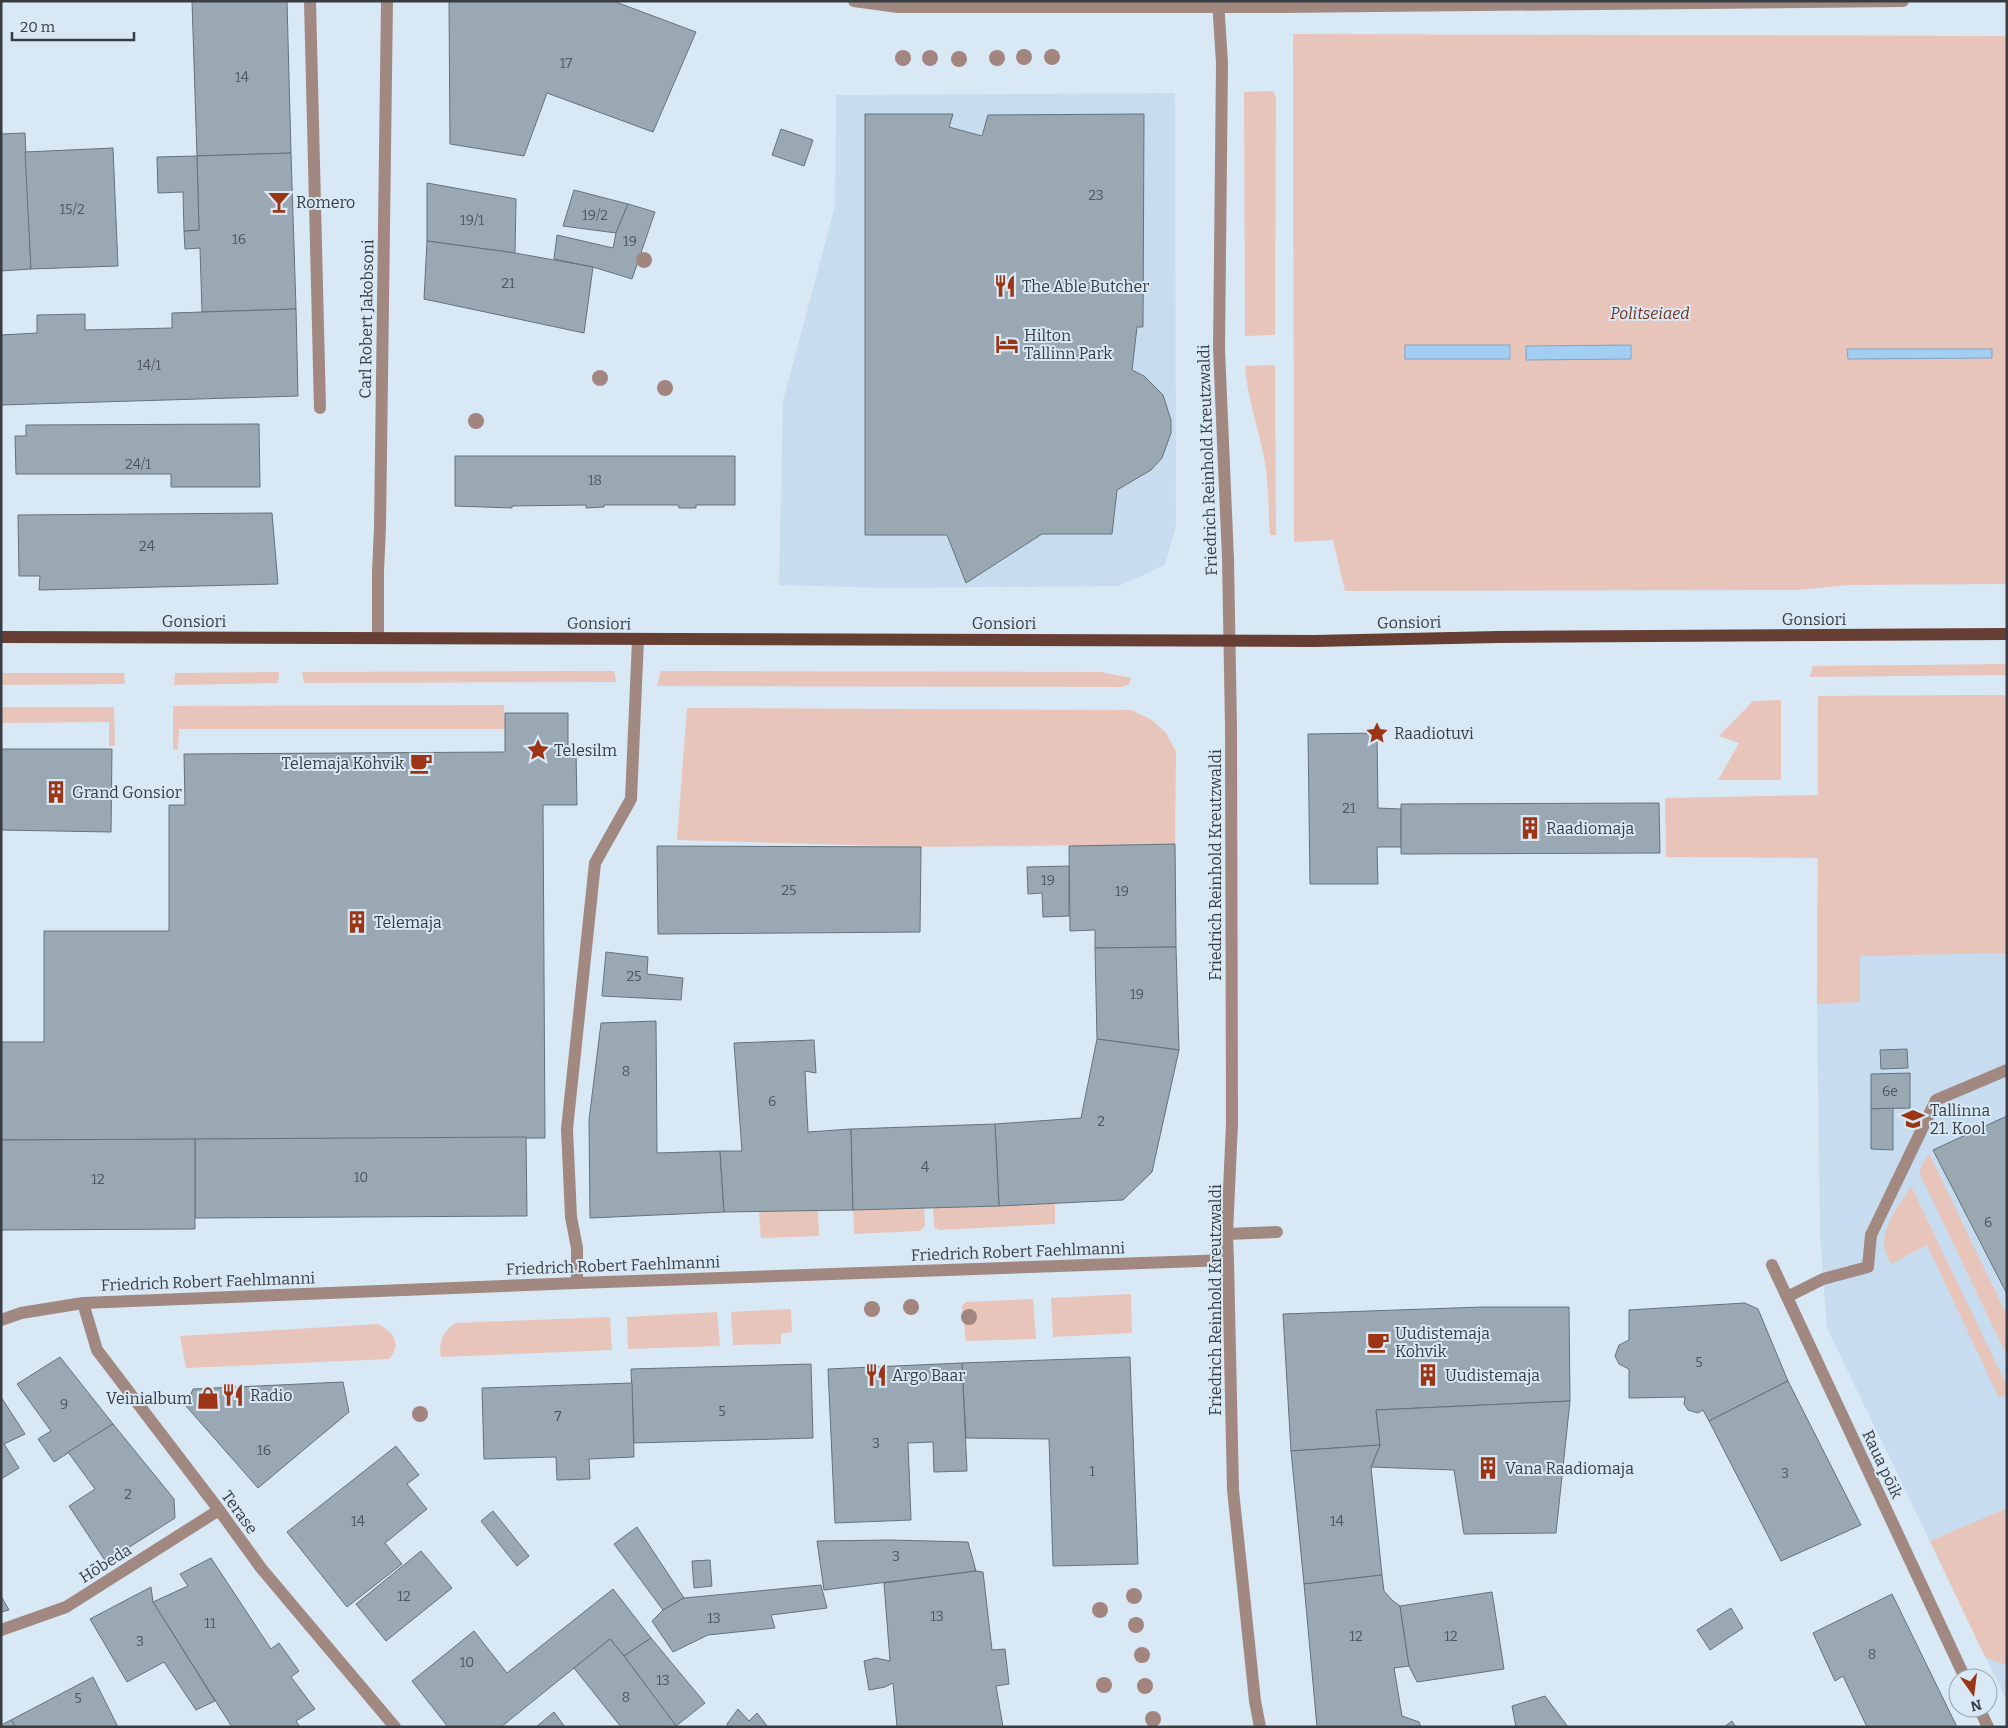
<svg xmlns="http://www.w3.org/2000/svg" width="2008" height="1728" viewBox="0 0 2008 1728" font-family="Bitter,serif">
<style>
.built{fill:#c8dcef}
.green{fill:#e8c5bb}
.water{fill:#a3cef3;stroke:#83a2be}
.building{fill:#9aa8b4;stroke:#65727d}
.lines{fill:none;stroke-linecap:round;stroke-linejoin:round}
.minor{stroke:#a18982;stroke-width:12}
.major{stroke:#663e33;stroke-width:12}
.tree{fill:#a38580}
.labels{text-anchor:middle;stroke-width:4;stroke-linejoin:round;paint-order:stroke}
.number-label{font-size:14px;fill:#50585e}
.poi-label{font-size:16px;fill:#373d42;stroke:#d9e8f5;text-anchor:start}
.park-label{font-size:16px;font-style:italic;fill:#773421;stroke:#d9e8f5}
.street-label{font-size:16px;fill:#373d42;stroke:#d9e8f5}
</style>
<rect width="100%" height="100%" fill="#d9e8f5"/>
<g class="built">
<path d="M1175,93L1176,526L1165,565L1119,586L887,588L779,585L783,401L835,206L836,95Z"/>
<path d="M2007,695V1701L1827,1328L1820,1235L1817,1004L1818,696Z"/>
</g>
<g class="green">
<path d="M1293,34L2007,36V584L1850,585L1797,590H1753L1345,591L1333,540L1294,542Z"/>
<path d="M1273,91L1276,98L1275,335L1245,336L1244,92Z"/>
<path d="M1275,365L1276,535H1270C1268,509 1269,483 1264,457C1258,426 1247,398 1245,366Z"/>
<path d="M2007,664V675L1810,677L1813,666Z"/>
<path d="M614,671L616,682L304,683L302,672Z"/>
<path d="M661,671L1100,672L1132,678L1128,685L1121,687L657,686Z"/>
<path d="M279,672L278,683L174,685L175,673Z"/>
<path d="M1,673H124L125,684L1,685Z"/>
<path d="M2007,695V953L1860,956V1002L1817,1004L1818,858L1666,857L1665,798L1818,795V696Z"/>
<path d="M1781,700V780H1718L1739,743L1719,736L1753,701Z"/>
<path d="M504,705L505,729H179L178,750L173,749V706Z"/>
<path d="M1,707H114L115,746H109V722L1,723Z"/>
<path d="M687,708L1131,710L1152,720L1166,733L1176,752L1175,844L921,847L677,840Z"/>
<path d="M1929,1153L2007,1316V1356L1919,1172Z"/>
<path d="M1911,1186L2007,1386V1394L1999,1398L1927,1245L1891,1264C1888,1258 1885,1251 1884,1245C1883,1224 1901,1203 1911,1186Z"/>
<path d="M1055,1203V1224L939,1230L934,1227L933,1208Z"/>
<path d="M924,1208L925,1226L920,1231L854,1234L853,1210Z"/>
<path d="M818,1211L819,1236L761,1238L759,1212Z"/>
<path d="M1131,1294L1132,1333L1053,1337L1051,1298Z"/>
<path d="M1033,1299L1036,1339L966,1341L962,1306L966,1302Z"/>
<path d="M791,1309L792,1332L781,1334V1344L733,1345L731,1312Z"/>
<path d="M717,1312L720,1346L628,1349L627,1317Z"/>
<path d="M610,1317L612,1350L441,1357C438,1341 443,1333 455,1323Z"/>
<path d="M378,1324C394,1333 402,1343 389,1359L186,1368L180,1336Z"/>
<path d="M2007,1508V1664L2000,1663L1985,1657L1930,1541Z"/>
</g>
<g class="water">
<rect x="1405" y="345" width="105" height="14"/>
<path d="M1631,345V359L1526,360V346Z"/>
<path d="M1847,349H1992V358L1848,359Z"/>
</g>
<g class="building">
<path d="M192,1H287L291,153L197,156Z"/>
<path d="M449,1H613L696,32L653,132L547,93L524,156L450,144Z"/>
<path d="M865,114H953L949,127L982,136L988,115L1144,114L1143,327H1137L1132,370L1144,376L1163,395L1171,420V433L1162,458L1151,470L1117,490L1112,534H1042L966,583L947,535H865Z"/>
<path d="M781,129L813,140L804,166L772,155Z"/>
<path d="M25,133L31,269L1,271V134Z"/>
<path d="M113,148L118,266L31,269L25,152Z"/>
<path d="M291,153L296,309L202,312L200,248L185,249L184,231L199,230L197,156Z"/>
<path d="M197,156L199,230L184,231L183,192L158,193L157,157Z"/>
<path d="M427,183L516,199L515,253L427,241Z"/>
<path d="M574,190L628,204L616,233L563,226Z"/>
<path d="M628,204L655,212L632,279L593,267L554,259L557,235L613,248L616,233Z"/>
<path d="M427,241L515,253L593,267L584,333L424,299Z"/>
<path d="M296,309L298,396L1,405V335L37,333V315L85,314V330L172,328V313Z"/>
<path d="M259,424L260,487H171V474H16L15,436H26V425Z"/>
<path d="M455,456H735V505H696V508H679L678,505H604V507L586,508V505L512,506V508L455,506Z"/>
<path d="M272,513L278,584L39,590L40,576H19L18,515Z"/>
<path d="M505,713H568V751H576L577,805H543L545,1138L1,1140V1042H44V931H169V805H185L184,754L505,752Z"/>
<path d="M1377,733L1378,808L1401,809V847H1377L1378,884H1310L1308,734Z"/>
<path d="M1,749H112L111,832L1,830Z"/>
<path d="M1659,803L1660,853L1401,854V804Z"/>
<path d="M1175,844L1176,947L1095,948V930L1070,931L1069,846Z"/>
<path d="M657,846L921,847L920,932L658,934Z"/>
<path d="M1069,866V916L1043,917L1042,893L1028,894L1027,867Z"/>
<path d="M1176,947L1179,1050L1097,1039L1095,948Z"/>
<path d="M606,952L648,957L647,974L683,978L681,1000L602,996Z"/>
<path d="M656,1021L657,1153L720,1151L724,1212L590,1218L589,1120L601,1023Z"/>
<path d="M1097,1039L1179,1050L1152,1172L1123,1200L999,1206L995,1124L1081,1118Z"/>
<path d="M814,1040L816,1073L805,1071L808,1132L851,1129L853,1210L724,1212L720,1151H742L734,1043Z"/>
<path d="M1907,1049L1908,1068L1881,1069L1880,1050Z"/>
<path d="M1910,1073V1108L1871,1109V1074Z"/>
<path d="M1893,1108V1150L1871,1149V1109Z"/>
<path d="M2007,1116V1294L1933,1150Z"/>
<path d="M995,1124L999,1206L853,1210L851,1129Z"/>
<path d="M526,1137L527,1216L195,1218V1139Z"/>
<path d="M195,1139V1229L1,1230V1140Z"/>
<path d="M1745,1303L1758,1309L1788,1381L1709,1421L1703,1410L1698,1413L1688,1410L1684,1404L1685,1397L1629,1398V1369L1619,1364L1615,1356L1619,1345L1629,1340V1310Z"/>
<path d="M1569,1307L1570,1401L1376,1410L1380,1445L1291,1451L1283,1314L1483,1307Z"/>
<path d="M60,1357L113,1424L54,1462L38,1439L51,1431L17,1384Z"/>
<path d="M1130,1357L1138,1564L1053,1566L1049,1439L966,1438L962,1363Z"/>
<path d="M962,1363L967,1471L934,1472L933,1442L908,1443L911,1520L835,1523L828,1369Z"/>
<path d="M811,1364L813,1438L634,1443L631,1369Z"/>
<path d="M1788,1381L1861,1525L1781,1561L1709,1421Z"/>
<path d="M343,1382L349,1412L258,1488L186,1406L193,1389Z"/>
<path d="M632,1383L634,1457L589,1459L590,1479L557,1480L556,1457L484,1459L482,1388Z"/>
<path d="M1,1397L25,1434L4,1444L19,1468L1,1479Z"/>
<path d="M1570,1401L1556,1533L1464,1534L1454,1470L1371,1467L1380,1445L1376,1410Z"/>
<path d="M113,1424L174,1499L175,1518L106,1562L69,1506L95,1489L68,1452Z"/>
<path d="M1380,1445L1371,1467L1382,1575L1304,1584L1291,1451Z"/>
<path d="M396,1446L419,1475L407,1484L427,1509L385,1543L402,1564L347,1607L287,1532Z"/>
<path d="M493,1511L529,1556L517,1566L481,1521Z"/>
<path d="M637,1527L684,1598L663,1610L614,1544Z"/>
<path d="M890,1540L968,1542L976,1571L824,1590L817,1541Z"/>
<path d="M421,1551L452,1588L386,1641L356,1604Z"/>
<path d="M211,1558L271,1649L279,1643L299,1671L291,1677L315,1709L296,1721L300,1727H232L153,1602L188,1586L180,1574Z"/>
<path d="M710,1560L712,1586L694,1588L692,1561Z"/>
<path d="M976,1571L983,1572L992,1650L1005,1649L1009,1684L996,1686L1003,1727H897L893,1683L885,1687L869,1690L864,1661L876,1658L890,1661L884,1583Z"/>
<path d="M1382,1575L1384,1591L1392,1600L1400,1606L1409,1666L1394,1668L1402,1716L1419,1722L1421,1727H1317L1304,1584Z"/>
<path d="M821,1585L827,1608L771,1615L775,1628L708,1635L673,1652L652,1621L663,1610L684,1598Z"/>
<path d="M151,1587L153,1602L215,1701L196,1710L164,1662L127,1682L90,1619Z"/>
<path d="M613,1589L651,1638L624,1656L610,1639L501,1727H448L412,1681L474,1631L507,1673Z"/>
<path d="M1492,1592L1504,1669L1417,1682L1409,1666L1400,1606Z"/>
<path d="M1892,1594L1957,1727H1867L1843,1676L1835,1681L1813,1633Z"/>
<path d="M1,1596L9,1610L1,1612Z"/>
<path d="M1731,1608L1743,1628L1710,1650L1697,1630Z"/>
<path d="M651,1638L705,1703L676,1726L624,1656Z"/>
<path d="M610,1639L624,1656L677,1727H621L574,1668Z"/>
<path d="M93,1677L118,1727H16L11,1720Z"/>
<path d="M1545,1696L1568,1727H1516L1512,1706Z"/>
<path d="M738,1709L749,1721L757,1713L768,1727H728L727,1724Z"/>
<path d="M554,1712L565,1727H536Z"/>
<path d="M11,1720L16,1727H1V1725Z"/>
<path d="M1732,1721L1736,1727H1724Z"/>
</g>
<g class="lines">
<g class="minor">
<path d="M310,1L320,408"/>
<path d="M854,1L898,7H1278L1903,1"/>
<path d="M1218,1L1222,63L1219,349L1228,559L1231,727L1232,1123L1227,1234L1228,1260L1233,1490L1255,1701L1260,1727"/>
<path d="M378,637V572L380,527L387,1"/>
<path d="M1227,1234L1277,1232"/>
<path d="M1772,1265L1965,1678"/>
<path d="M577,1283V1248L571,1217L567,1129L595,863L631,799L638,640"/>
<path d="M1787,1297L1823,1279L1868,1267L1871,1235L1936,1100L2007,1070"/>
<path d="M83,1303L97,1350L219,1510L261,1568L395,1727"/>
<path d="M1,1320L21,1313L83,1303L577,1283L1228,1260"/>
<path d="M1,1630L66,1607L219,1510"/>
<path d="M1979,1708L1988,1727"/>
</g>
<path class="major" d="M1,637L1314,641L1498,637L2007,634"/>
</g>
<g class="tree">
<circle cx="1024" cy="57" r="8"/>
<circle cx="1052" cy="57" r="8"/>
<circle cx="903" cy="58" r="8"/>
<circle cx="930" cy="58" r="8"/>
<circle cx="997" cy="58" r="8"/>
<circle cx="959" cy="59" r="8"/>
<circle cx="644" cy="260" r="8"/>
<circle cx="600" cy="378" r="8"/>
<circle cx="665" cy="388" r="8"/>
<circle cx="476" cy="421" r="8"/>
<circle cx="911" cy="1307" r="8"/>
<circle cx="872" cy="1309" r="8"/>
<circle cx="969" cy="1317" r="8"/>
<circle cx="420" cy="1414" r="8"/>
<circle cx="1134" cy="1596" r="8"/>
<circle cx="1100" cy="1610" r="8"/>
<circle cx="1136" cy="1625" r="8"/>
<circle cx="1142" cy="1655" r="8"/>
<circle cx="1104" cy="1685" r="8"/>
<circle cx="1145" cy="1686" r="8"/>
<circle cx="1153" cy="1719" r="8"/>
</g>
<defs>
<symbol id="bar-bare" viewBox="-9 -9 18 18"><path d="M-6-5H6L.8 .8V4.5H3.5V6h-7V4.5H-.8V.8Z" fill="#9c3516" stroke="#d9e8f5" stroke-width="2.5" paint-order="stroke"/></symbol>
<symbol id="restaurant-bare" viewBox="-9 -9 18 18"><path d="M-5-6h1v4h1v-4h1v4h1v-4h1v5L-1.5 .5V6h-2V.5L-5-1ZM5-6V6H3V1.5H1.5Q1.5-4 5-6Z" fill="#9c3516" stroke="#d9e8f5" stroke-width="2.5" paint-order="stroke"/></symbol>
<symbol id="hotel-bare" viewBox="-9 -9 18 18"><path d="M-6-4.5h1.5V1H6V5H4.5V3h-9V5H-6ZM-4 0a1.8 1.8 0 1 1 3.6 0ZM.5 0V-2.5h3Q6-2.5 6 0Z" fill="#9c3516" stroke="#d9e8f5" stroke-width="2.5" paint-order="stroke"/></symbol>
<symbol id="sight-bare" viewBox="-9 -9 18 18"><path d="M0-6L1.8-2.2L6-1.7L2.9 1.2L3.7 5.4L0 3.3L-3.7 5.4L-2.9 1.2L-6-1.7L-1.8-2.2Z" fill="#9c3516" stroke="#d9e8f5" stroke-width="2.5" paint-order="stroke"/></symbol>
<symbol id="cafe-bare" viewBox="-9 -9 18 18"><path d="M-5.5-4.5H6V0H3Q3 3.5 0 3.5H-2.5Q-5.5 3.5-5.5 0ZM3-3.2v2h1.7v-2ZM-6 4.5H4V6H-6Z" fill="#9c3516" stroke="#d9e8f5" stroke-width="2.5" paint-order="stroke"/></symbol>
<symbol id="building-bare" viewBox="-9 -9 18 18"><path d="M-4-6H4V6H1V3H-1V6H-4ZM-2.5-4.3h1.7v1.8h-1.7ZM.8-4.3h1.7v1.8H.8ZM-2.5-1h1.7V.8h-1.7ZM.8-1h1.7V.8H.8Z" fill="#9c3516" stroke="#d9e8f5" stroke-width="2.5" paint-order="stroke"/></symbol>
<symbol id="school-bare" viewBox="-9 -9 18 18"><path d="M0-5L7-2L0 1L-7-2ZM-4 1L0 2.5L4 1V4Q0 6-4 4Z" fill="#9c3516" stroke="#d9e8f5" stroke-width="2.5" paint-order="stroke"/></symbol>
<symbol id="shop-bare" viewBox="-9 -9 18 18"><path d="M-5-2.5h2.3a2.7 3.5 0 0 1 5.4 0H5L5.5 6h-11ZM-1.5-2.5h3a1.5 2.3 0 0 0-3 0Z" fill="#9c3516" stroke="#d9e8f5" stroke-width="2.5" paint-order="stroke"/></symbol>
</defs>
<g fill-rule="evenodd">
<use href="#bar-bare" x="263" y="186" width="32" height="32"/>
<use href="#restaurant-bare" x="989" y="270" width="32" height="32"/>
<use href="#hotel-bare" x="991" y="328" width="32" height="32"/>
<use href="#sight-bare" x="1361" y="717" width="32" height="32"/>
<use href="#sight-bare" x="522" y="734" width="32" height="32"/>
<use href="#cafe-bare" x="405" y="747" width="32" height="32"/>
<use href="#building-bare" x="40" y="776" width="32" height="32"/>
<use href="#building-bare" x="1514" y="812" width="32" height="32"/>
<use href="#building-bare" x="341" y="906" width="32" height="32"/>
<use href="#school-bare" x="1897" y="1103" width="32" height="32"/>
<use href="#cafe-bare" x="1362" y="1326" width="32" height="32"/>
<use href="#restaurant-bare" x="860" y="1359" width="32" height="32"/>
<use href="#building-bare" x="1412" y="1359" width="32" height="32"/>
<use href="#restaurant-bare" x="217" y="1379" width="32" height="32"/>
<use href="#shop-bare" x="192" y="1382" width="32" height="32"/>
<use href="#building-bare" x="1472" y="1452" width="32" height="32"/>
</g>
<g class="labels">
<g class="number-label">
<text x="566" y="68">17</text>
<text x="242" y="82">14</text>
<text x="1096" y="200">23</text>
<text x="72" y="214">15/2</text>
<text x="595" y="220">19/2</text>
<text x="472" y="225">19/1</text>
<text x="239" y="244">16</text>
<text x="630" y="246">19</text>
<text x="508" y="288">21</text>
<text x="149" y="370">14/1</text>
<text x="138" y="469">24/1</text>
<text x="595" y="485">18</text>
<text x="147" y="551">24</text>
<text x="1349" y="813">21</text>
<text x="1048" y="885">19</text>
<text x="789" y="895">25</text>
<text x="1122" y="896">19</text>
<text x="634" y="981">25</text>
<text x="1137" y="999">19</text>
<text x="626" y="1076">8</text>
<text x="1890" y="1096">6e</text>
<text x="772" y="1106">6</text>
<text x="1101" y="1126">2</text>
<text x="925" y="1172">4</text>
<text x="361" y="1182">10</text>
<text x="98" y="1184">12</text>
<text x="1988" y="1227">6</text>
<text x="1699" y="1367">5</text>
<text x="64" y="1409">9</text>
<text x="722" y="1416">5</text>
<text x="558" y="1421">7</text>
<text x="876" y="1448">3</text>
<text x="264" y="1455">16</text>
<text x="1092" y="1476">1</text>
<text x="1785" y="1478">3</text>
<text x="128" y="1499">2</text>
<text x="358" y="1526">14</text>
<text x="1337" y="1526">14</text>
<text x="896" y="1561">3</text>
<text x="404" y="1601">12</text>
<text x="937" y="1621">13</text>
<text x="714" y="1623">13</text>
<text x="210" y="1628">11</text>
<text x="1356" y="1641">12</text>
<text x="1451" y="1641">12</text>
<text x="140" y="1646">3</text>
<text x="1872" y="1659">8</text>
<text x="467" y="1667">10</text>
<text x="663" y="1685">13</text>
<text x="626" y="1702">8</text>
<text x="78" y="1703">5</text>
</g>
<g class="poi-label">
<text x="296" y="208">Romero</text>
<text x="1022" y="292">The Able Butcher</text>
<text x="1024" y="341">Hilton<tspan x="1024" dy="18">Tallinn Park</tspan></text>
<text x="1394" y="739">Raadiotuvi</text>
<text x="554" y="756">Telesilm</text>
<text x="404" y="769" text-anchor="end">Telemaja Kohvik</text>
<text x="72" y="798">Grand Gonsior</text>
<text x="1546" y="834">Raadiomaja</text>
<text x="374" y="928">Telemaja</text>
<text x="1930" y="1116">Tallinna<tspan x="1930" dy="18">21. Kool</tspan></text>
<text x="1395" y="1339">Uudistemaja<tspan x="1395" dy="18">Kohvik</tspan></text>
<text x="892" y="1381">Argo Baar</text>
<text x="1445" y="1381">Uudistemaja</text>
<text x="250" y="1401">Radio</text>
<text x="192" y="1404" text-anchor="end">Veinialbum</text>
<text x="1505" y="1474">Vana Raadiomaja</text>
</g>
<g class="park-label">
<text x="1650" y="319">Politseiaed</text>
</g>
<g class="street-label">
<text transform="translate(366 319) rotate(-89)" y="6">Carl Robert Jakobsoni</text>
<text transform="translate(1207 460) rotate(-92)" y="6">Friedrich Reinhold Kreutzwaldi</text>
<text x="1814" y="625">Gonsiori</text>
<text x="194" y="627">Gonsiori</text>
<text transform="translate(1409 622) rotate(-1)" y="6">Gonsiori</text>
<text transform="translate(599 623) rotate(1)" y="6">Gonsiori</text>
<text x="1004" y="629">Gonsiori</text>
<text transform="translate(1215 865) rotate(-90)" y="6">Friedrich Reinhold Kreutzwaldi</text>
<text transform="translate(1018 1251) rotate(-2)" y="6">Friedrich Robert Faehlmanni</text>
<text transform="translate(613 1265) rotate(-2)" y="6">Friedrich Robert Faehlmanni</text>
<text transform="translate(208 1281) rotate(-2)" y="6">Friedrich Robert Faehlmanni</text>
<text transform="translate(1215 1300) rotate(-90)" y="6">Friedrich Reinhold Kreutzwaldi</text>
<text transform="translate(1883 1464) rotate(65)" y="6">Raua põik</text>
<text transform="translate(240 1512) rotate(54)" y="6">Terase</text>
<text transform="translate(105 1563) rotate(-32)" y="6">Hõbeda</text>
</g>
</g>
<rect width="2008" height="1728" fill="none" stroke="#373d42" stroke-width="5"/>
<g transform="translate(1973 1693) rotate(166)"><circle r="24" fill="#d9e8f5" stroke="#98a4ad"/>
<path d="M0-4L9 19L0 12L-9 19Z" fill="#9c3516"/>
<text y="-8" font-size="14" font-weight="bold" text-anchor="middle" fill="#373d42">N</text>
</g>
<path d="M12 32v8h122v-8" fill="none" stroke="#373d42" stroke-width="2.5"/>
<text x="20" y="32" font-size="15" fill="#373d42" stroke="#d9e8f5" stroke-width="4" paint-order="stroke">20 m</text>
</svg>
